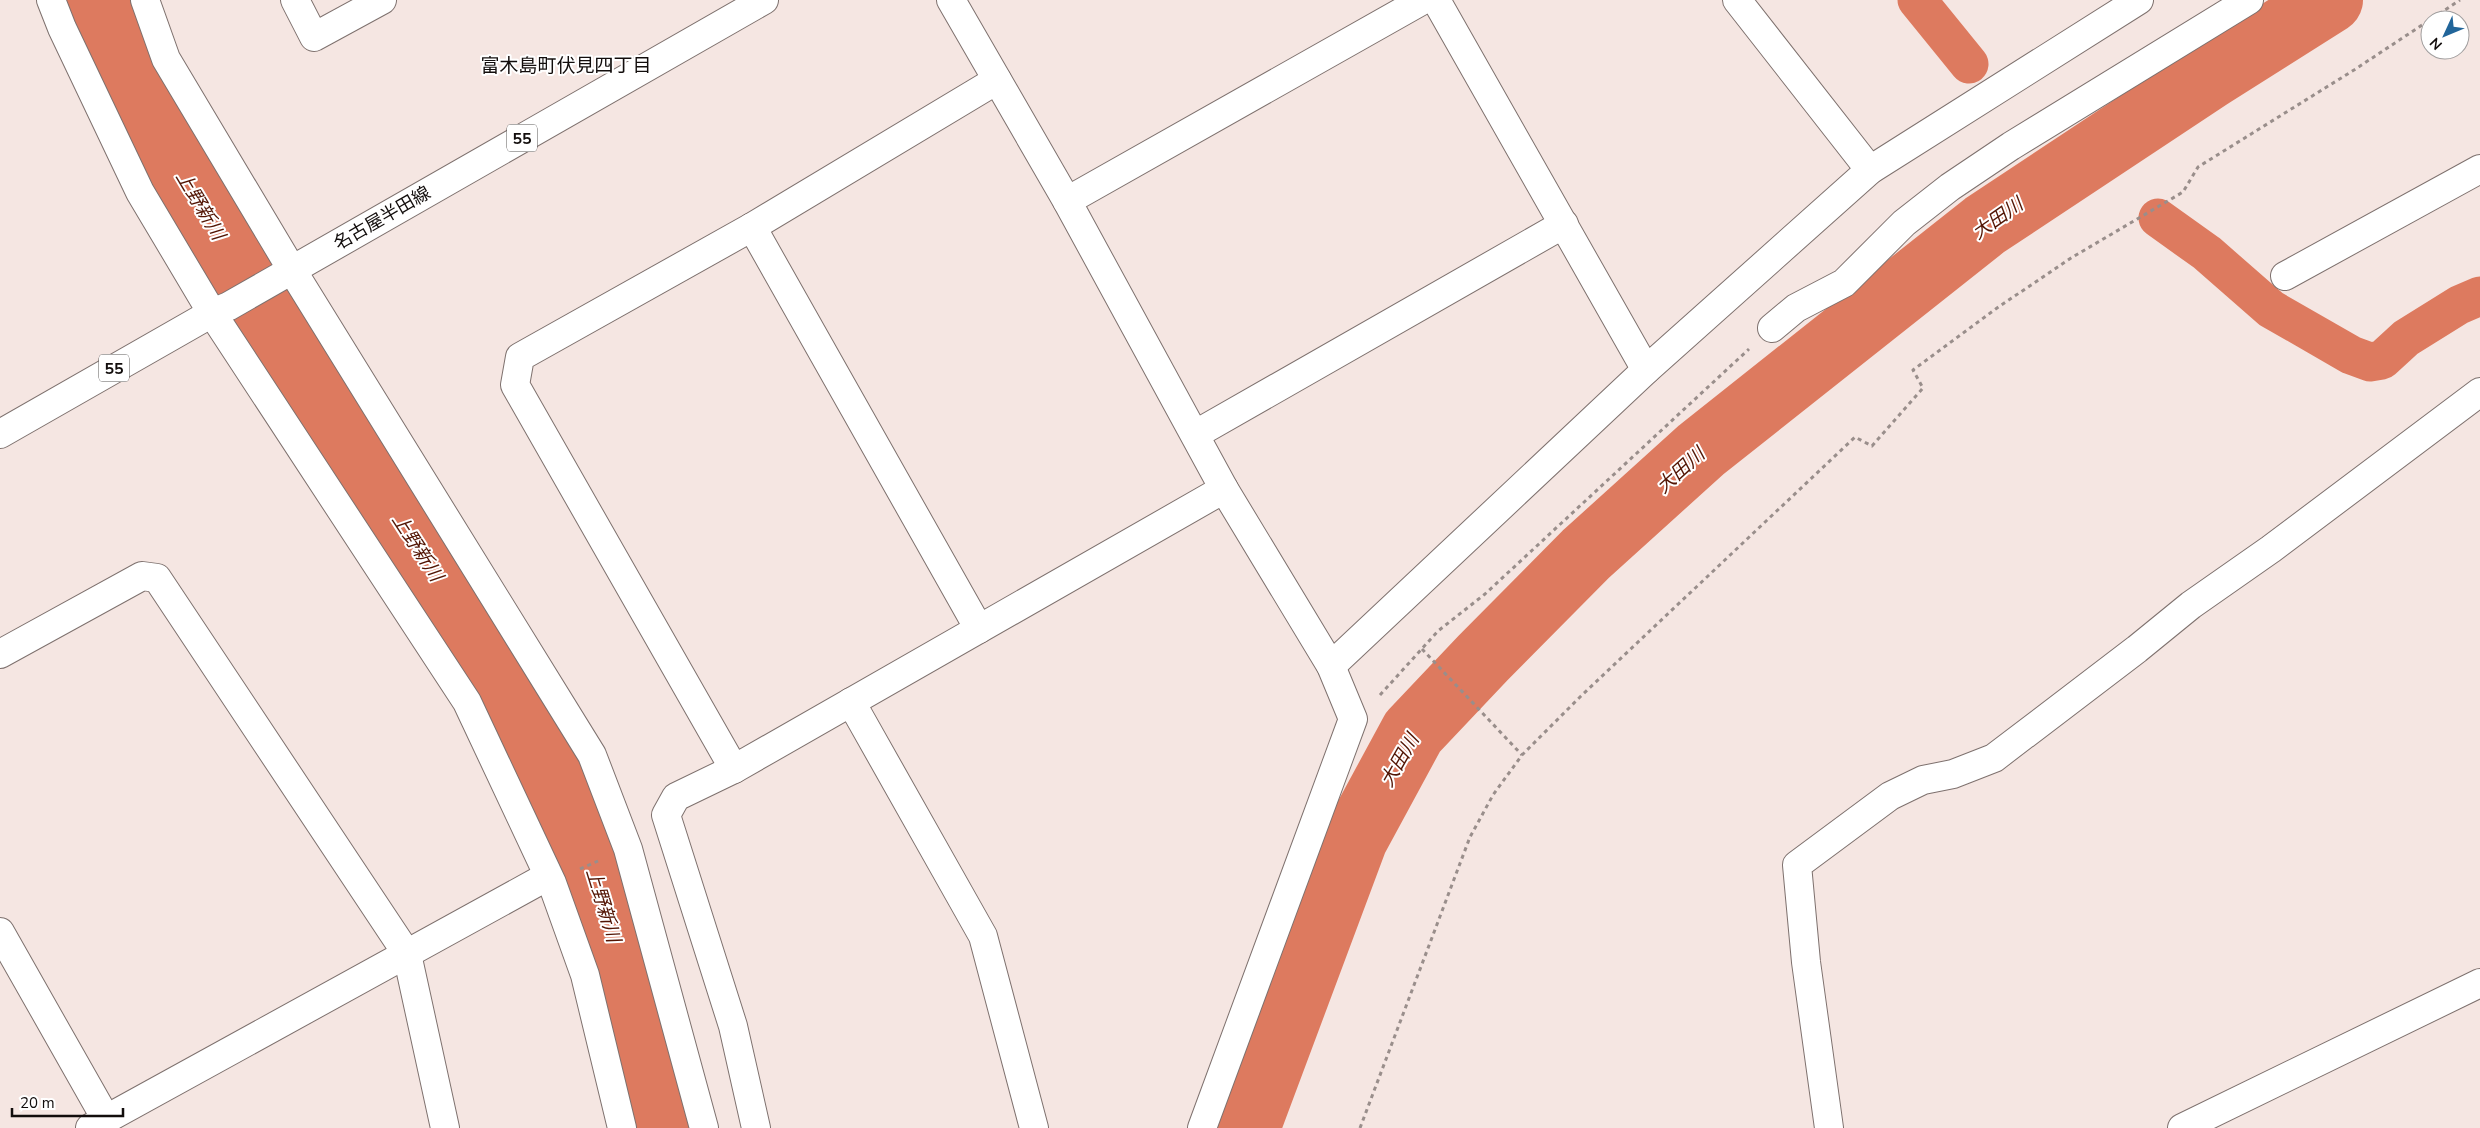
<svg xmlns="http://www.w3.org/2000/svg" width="2480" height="1128" viewBox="0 0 2480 1128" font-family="'Nunito Sans','Noto Sans JP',sans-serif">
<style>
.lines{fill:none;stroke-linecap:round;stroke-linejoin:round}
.canal{stroke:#dd7a5f;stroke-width:39}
.river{stroke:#dd7a5f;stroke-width:66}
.street-casing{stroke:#7e716e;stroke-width:30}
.secondary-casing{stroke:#7e716e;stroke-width:30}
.primary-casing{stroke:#7e716e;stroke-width:30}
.path{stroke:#998e8b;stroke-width:3;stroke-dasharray:4 4;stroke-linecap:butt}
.street{stroke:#fff;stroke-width:28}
.secondary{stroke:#fff;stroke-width:28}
.primary{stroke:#fff;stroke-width:28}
.labels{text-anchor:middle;stroke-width:4;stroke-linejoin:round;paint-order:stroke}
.shield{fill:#fff;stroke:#595655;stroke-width:1}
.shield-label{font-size:16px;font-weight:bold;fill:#120d0c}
.street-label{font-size:18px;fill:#120d0c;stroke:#fff}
.neighbourhood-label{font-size:19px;fill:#120d0c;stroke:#fff}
.water-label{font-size:19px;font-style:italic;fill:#521403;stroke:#fff}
</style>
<rect width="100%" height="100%" fill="#f5e6e2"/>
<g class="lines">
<g class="canal">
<path d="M1917,0L1969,64"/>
<path d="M2158,218L2207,253L2271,309L2351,355L2370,362L2382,360L2406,338L2459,305L2480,296"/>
</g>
<g class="river">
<path d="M98,0L151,121L232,256L513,696L603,886L660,1128"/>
<path d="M1247,1128L1355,839L1413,732L1483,658L1586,554L1701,450L1985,225L2210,76L2330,0"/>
</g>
<defs>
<g id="street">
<path d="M51,0L62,28L140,192L212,313L467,702L552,883L585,975L622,1128"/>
<path d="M145,0L166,59L292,270L592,755L628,849L704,1128"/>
<path d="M295,0L314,37L382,0"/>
<path d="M951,0L1067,201L1224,489L1331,666L1353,719L1202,1128"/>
<path d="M1436,0L1646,370"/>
<path d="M1737,0L1870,170"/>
<path d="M1067,201L1423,0"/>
<path d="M752,227L979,629"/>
<path d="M2285,276L2480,169"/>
<path d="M1772,328L1796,308L1844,283L1904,223L1950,187L2011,146L2249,0"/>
<path d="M1196,434L1564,224"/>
<path d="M0,654L142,576L157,578L407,954L445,1128"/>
<path d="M1331,666L1646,370L1870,170L2139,0"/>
<path d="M851,702L983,936L1034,1128"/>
<path d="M734,769L515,385L520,357L752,227L997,80"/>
<path d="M0,932L106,1119"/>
<path d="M90,1128L548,876"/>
<path d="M756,1128L733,1026L666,815L676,797L734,769L1224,489"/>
<path d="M1829,1128L1806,962L1797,865L1890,796L1923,780L1953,774L1994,758L2137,649L2191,605L2271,549L2480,392"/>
</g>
<path id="secondary" d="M2182,1128L2480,983"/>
<path id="primary" d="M0,434L212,313L229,306L764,0"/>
</defs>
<use href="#street" class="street-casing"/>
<use href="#secondary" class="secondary-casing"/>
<use href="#primary" class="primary-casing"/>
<g class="path">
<path d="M1422,649L1522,755"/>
<path d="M1380,695L1438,631L1485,594L1749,349"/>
<path d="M580,869L598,861"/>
<path d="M1360,1128L1470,837L1493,795L1522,755L1581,696L1855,437L1872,446L1923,388L1913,370L1997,308L2071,258L2183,192L2198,167L2354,70L2460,0"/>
</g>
<use href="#street" class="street"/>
<use href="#secondary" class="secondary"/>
<use href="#primary" class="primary"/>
</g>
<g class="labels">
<g class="shield">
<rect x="507" y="124.5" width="30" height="27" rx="4"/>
<rect x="99" y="354.5" width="30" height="27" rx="4"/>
</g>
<g class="shield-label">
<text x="522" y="144">55</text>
<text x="114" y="374">55</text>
</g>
<g class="street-label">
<text transform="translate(382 218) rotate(-30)" y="6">名古屋半田線</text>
</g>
<g class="neighbourhood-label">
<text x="566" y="72">富木島町伏見四丁目</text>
</g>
<g class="water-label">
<text transform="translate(201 205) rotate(59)" y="7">上野新川</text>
<text transform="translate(1997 218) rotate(-35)" y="7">大田川</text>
<text transform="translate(1680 470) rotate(-42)" y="7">大田川</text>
<text transform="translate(418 547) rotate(57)" y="7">上野新川</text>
<text transform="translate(1399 760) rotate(-60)" y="7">大田川</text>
<text transform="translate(604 905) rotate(73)" y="7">上野新川</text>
</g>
</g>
<g transform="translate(2445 35) rotate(226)"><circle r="24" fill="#ffffff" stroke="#a09e9e"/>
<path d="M0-4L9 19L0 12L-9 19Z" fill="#21659a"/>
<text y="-8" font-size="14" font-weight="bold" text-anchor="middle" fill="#120d0c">N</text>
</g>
<path d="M12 1108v8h111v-8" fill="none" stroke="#120d0c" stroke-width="2.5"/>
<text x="20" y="1108" font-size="15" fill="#120d0c" stroke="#ffffff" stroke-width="4" paint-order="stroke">20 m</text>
</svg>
